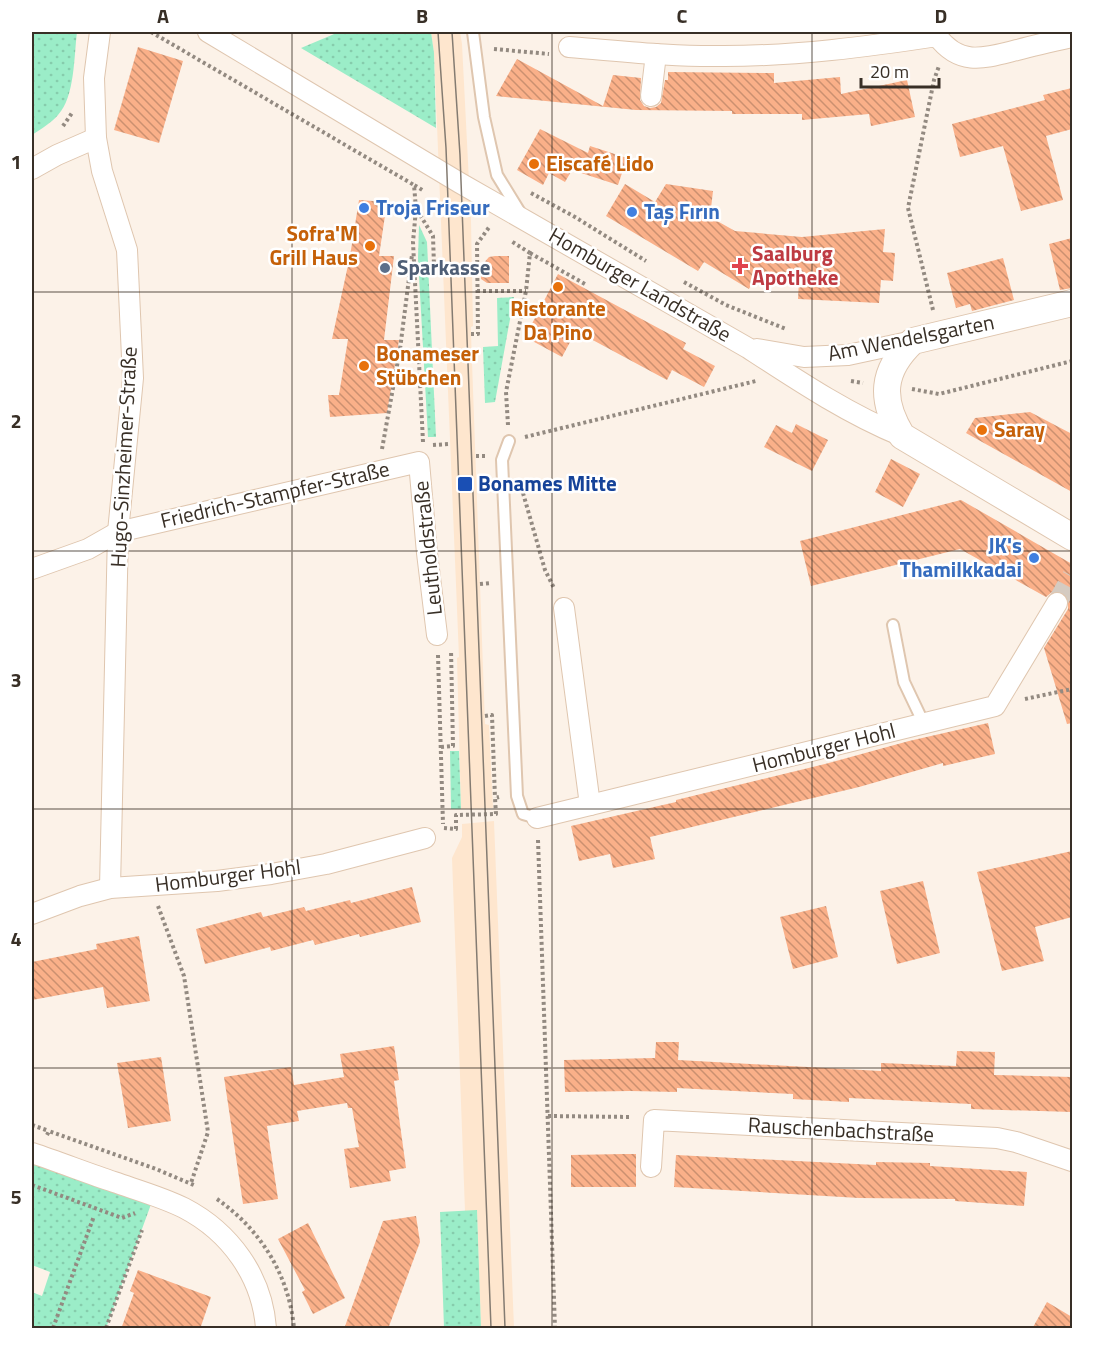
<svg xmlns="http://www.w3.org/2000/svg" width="1104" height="1360" viewBox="0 0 1104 1360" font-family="'Titillium Web',sans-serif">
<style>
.built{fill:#fee6ce}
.grass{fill:url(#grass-dots)}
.building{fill:url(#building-back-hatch)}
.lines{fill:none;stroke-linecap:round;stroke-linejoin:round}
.minor-tunnel{stroke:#d5cbc1;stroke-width:20;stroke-dasharray:20 10;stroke-linecap:butt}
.service-casing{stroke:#dfc6af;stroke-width:14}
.minor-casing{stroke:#dfc6af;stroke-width:22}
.tertiary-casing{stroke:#dfc6af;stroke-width:28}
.path{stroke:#938a81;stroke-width:4;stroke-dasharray:3 3;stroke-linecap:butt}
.service{stroke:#fff;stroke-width:10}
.minor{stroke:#fff;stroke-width:20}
.tertiary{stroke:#fff;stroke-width:26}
.tram{stroke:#847b71;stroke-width:1.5}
.grid{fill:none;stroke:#382f26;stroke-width:1.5;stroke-opacity:0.55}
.food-dot{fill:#e8710a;stroke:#fff;stroke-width:2}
.shop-dot{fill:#3f7fe0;stroke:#fff;stroke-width:2}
.health-dot{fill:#e0444e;stroke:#fff;stroke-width:2}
.service-dot{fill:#5c6f8a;stroke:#fff;stroke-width:2}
.transit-dot{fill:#1a4fb4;stroke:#fff;stroke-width:2}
.labels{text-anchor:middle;stroke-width:5;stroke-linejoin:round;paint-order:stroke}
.food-label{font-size:21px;font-weight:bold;fill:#c56008;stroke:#fff;text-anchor:start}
.shop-label{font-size:21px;font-weight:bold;fill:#366cbe;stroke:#fff;text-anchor:start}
.health-label{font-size:21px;font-weight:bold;fill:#be3a42;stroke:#fff;text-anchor:start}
.service-label{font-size:21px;font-weight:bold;fill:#4e5e75;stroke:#fff;text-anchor:start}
.street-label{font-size:21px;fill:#382f26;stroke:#fff}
.transit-label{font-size:21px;font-weight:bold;fill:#164399;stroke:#fff;text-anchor:start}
.neatline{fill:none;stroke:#382f26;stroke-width:2}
.grid-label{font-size:20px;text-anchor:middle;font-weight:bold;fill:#382f26}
</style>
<defs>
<pattern id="grass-dots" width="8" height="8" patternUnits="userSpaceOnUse" patternTransform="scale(1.5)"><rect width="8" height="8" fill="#9bedc8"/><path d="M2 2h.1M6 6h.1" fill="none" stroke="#86ccac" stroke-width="1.8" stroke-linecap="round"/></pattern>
<pattern id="building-back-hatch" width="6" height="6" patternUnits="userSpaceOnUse" patternTransform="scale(1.5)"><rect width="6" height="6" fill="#fab089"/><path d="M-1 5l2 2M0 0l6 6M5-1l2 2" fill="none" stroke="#cb9070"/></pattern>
</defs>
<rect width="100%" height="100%" fill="#fcf2e8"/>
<g class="built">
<path d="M431,32H460L462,44L471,221L473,326L471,327V334L485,724L489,725L493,808L461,809L457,658L459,657L434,53Z"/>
<path d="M494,821L514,1328H481L477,1211H465L452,858L462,837V824Z"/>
</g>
<g class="grass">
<path d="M32,32H77C74,55 75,97 58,115C51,123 41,129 32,135Z"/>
<path d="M339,32H431L434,53L436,128L301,48Z"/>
<path d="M419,225L427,242L436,437H428L418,258Z"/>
<path d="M514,297L495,402L485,403L483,347L498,346L497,298Z"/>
<path d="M450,751H459L461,809H451Z"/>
<path d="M32,1153L154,1196L106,1328H32V1292L42,1296L50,1272L32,1265Z"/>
<path d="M477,1210L481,1328H444L440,1212Z"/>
</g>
<g class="building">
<path d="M138,47L183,61L159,143L114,130Z"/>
<path d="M517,59L603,106L613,75L641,78L640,100L644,106L650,108L656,107L661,103L665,80H668V72L774,73V83L840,77L841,94L907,80L915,117L871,126L869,114L802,120V114H732V111L636,110L496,96Z"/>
<path d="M1072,88V129L1046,136L1063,200L1021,211L1003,146L960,157L952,124L1045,100L1043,95Z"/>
<path d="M540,129L588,153L590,146L627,158L618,185L572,170L565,182L549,173L543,185L517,170Z"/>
<path d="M625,184L655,202L666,184L713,191L710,217L735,231L802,237L885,229L883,252L895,253L893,281L881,280L879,303L798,299L799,280L755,277L749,289L704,262L698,271L606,216Z"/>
<path d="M359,200L387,202L379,256H394L384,340H399L387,413L330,417L328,395H339L348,339H332L350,256Z"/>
<path d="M1072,238V288L1060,290L1049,244Z"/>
<path d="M495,256H509V283H487L481,279L482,265L489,257Z"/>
<path d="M1003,258L1014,300L972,311L970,304L956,308L947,273Z"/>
<path d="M558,274L686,343L683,349L715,366L704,387L672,370L667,380L576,331L562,357L525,337Z"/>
<path d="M1030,412L1072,434V492L966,433L975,418Z"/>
<path d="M796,424L828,440L812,471L764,447L776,425L792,433Z"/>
<path d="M891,459L920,474L903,507L875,492Z"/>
<path d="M961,500L1072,564V723L1067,724L1044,648L1068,609V598L1063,592H1052L1046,597L960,549L811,586L800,541Z"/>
<path d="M988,723L995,754L943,766V763L859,787L650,837L655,859L613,868L610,854L579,861L571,826L676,802V800L825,764L909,741Z"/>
<path d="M1072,851V917L1035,927L1044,961L1002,971L977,872Z"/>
<path d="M923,881L940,953L897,964L880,891Z"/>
<path d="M412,887L421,922L360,937L359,934L315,945L313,940L271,951L270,947L205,964L196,929L261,912L263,917L304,907L306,911L350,900L351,903Z"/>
<path d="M826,906L838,957L793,969L780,917Z"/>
<path d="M139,936L150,1001L107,1008L103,987L32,1000V962L97,949L96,944Z"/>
<path d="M656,1042H679L678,1060L881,1071V1063L956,1066L957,1051L995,1052L994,1075L1072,1077V1112L971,1109V1104L849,1098V1102L793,1099V1094L677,1088V1092L630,1091L565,1092L564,1060L655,1058Z"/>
<path d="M394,1046L399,1080L394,1081L406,1168L389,1171L391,1181L350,1188L344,1149L359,1147L352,1108H348L347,1103L297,1111L299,1121L267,1126L278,1199L243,1204L224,1077L291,1067L294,1085L344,1077L340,1054Z"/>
<path d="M161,1057L171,1121L128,1128L117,1063Z"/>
<path d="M623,1154H636V1187H571V1155Z"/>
<path d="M676,1155L876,1165V1162L930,1163V1166L1027,1172L1024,1206L955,1201V1199L859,1198L674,1187Z"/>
<path d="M416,1216L420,1242L388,1329H344L383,1221Z"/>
<path d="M308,1223L345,1298L313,1314L302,1292L305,1290L278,1239Z"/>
<path d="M138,1270L211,1297L200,1329H121L134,1293L130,1291Z"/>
<path d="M1047,1302L1072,1317V1329H1032Z"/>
</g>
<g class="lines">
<path class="minor-tunnel" d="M1057,603L1072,576"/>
<defs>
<g id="service">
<path d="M473,32L484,117L497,175L521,214"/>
<path d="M509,441L502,460L517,796L523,814L537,818"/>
<path d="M893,625L904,682L924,724"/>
</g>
<g id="minor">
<path d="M100,32L94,78L96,138L102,171L127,250L133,378L118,532L110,888"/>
<path d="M208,32L460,183L748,348C797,380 848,414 902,436"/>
<path d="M569,47C621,51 672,57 724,56C796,56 866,47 937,36C960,67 985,58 1017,50C1036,45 1054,41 1072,37"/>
<path d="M651,96L656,54"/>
<path d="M32,169L57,155L96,138"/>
<path d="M757,349L804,357L848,355L913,341"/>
<path d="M32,569L88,549L118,532L419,462L427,553L437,635"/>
<path d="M564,608L590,805"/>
<path d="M537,818L995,706L1057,603"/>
<path d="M32,914L80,896L110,888L217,881L271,874L326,864L425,838"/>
<path d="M32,1153C59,1162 87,1173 114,1182C137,1190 162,1197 184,1208C230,1232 262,1276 266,1328"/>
<path d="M651,1167L654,1120L997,1138L1016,1142L1072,1161"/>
</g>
<path id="tertiary" d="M1072,303L913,341C881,371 880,400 902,436L1072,537"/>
</defs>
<use href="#service" class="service-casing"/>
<use href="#minor" class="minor-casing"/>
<use href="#tertiary" class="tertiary-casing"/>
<g class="path">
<path d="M151,32L414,185"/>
<path d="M494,49L549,54"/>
<path d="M63,126L72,113"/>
<path d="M531,193L575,217L646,261"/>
<path d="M417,210L433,236L434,266H442"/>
<path d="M530,253L585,284"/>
<path d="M684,282L726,305L786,329"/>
<path d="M477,291H526"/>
<path d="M933,310L908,208L934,80L939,66"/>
<path d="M471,334H478L477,244L490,226"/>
<path d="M851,381L863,383"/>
<path d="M912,389L939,394L1072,361"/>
<path d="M508,425L506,392L526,291L530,253L511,241"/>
<path d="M525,437L756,381"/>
<path d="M423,442L413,242L416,209L414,185L424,191"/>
<path d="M433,445L450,444"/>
<path d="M382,449L400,349L412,255"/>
<path d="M476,456H485"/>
<path d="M523,493L545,570L554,588"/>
<path d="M480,584L491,583"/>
<path d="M438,655L443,824"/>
<path d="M1025,699L1072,689"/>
<path d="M485,716L492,715L495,798"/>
<path d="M441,747L453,746L451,650"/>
<path d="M444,828L456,829V815L496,814L495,798L499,797"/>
<path d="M538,840L555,1328"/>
<path d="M158,906L184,976L208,1132L191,1183"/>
<path d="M548,1116L632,1117"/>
<path d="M32,1125L49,1131"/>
<path d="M47,1135L49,1131L156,1169L196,1186"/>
<path d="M32,1185L122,1218L135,1213"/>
<path d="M217,1199C261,1230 289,1275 294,1328"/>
<path d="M53,1328L94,1216"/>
<path d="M106,1328L142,1230"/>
</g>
<use href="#service" class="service"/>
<use href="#minor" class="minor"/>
<use href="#tertiary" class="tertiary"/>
<g class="tram">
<path d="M438,32L446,148L491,1328"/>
<path d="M452,32L460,155L505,1328"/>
</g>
</g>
<path class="grid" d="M292,32V1328M552,32V1328M812,32V1328M32,292H1072M32,551H1072M32,809H1072M32,1068H1072"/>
<g class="food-dot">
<circle cx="534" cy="164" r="6"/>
<circle cx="370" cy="246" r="6"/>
<circle cx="558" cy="287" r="6"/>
<circle cx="364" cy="366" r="6"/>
<circle cx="982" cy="430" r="6"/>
</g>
<g class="shop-dot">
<circle cx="364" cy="208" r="6"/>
<circle cx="632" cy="212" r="6"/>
<circle cx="1034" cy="558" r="6"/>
</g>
<path class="health-dot" d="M737 257h6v6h6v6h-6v6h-6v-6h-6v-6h6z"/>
<circle class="service-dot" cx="385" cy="268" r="6"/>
<rect class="transit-dot" x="457" y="476" width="16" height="16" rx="3"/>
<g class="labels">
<g class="food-label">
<text x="546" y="171">Eiscafé Lido</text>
<text x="358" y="241" text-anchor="end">Sofra'M<tspan x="358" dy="24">Grill Haus</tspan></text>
<text x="558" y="316" text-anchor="middle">Ristorante<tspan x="558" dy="24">Da Pino</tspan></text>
<text x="376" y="361">Bonameser<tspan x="376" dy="24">Stübchen</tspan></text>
<text x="994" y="437">Saray</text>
</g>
<g class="shop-label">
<text x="376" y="215">Troja Friseur</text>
<text x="644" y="219">Taş Fırın</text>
<text x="1022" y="553" text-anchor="end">JK's<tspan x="1022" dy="24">Thamilkkadai</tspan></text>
</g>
<g class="health-label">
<text x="752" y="261">Saalburg<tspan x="752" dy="24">Apotheke</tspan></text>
</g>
<g class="service-label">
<text x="397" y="275">Sparkasse</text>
</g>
<g class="street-label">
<text transform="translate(640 285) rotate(30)" y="7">Homburger Landstraße</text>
<text transform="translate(911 338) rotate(-11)" y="7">Am Wendelsgarten</text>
<text transform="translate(124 457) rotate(-87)" y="7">Hugo-Sinzheimer-Straße</text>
<text transform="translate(275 495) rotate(-13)" y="7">Friedrich-Stampfer-Straße</text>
<text transform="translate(428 548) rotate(-96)" y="7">Leutholdstraße</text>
<text transform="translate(824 748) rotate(-14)" y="7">Homburger Hohl</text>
<text transform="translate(228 876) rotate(-7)" y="7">Homburger Hohl</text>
<text transform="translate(841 1130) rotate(3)" y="7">Rauschenbachstraße</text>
</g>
<g class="transit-label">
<text x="478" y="491">Bonames Mitte</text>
</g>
</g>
<rect width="1104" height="1360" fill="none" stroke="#ffffff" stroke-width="66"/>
<path d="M861 78v9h78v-9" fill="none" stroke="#382f26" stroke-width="3"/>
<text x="870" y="78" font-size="18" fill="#382f26" stroke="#ffffff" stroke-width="4.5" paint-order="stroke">20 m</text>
<rect x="33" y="33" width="1038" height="1294" class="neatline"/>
<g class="grid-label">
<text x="163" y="23">A</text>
<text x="422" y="23">B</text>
<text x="682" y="23">C</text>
<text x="941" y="23">D</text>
<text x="16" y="169">1</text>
<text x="16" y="428">2</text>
<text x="16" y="687">3</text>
<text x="16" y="946">4</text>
<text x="16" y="1204">5</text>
</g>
</svg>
